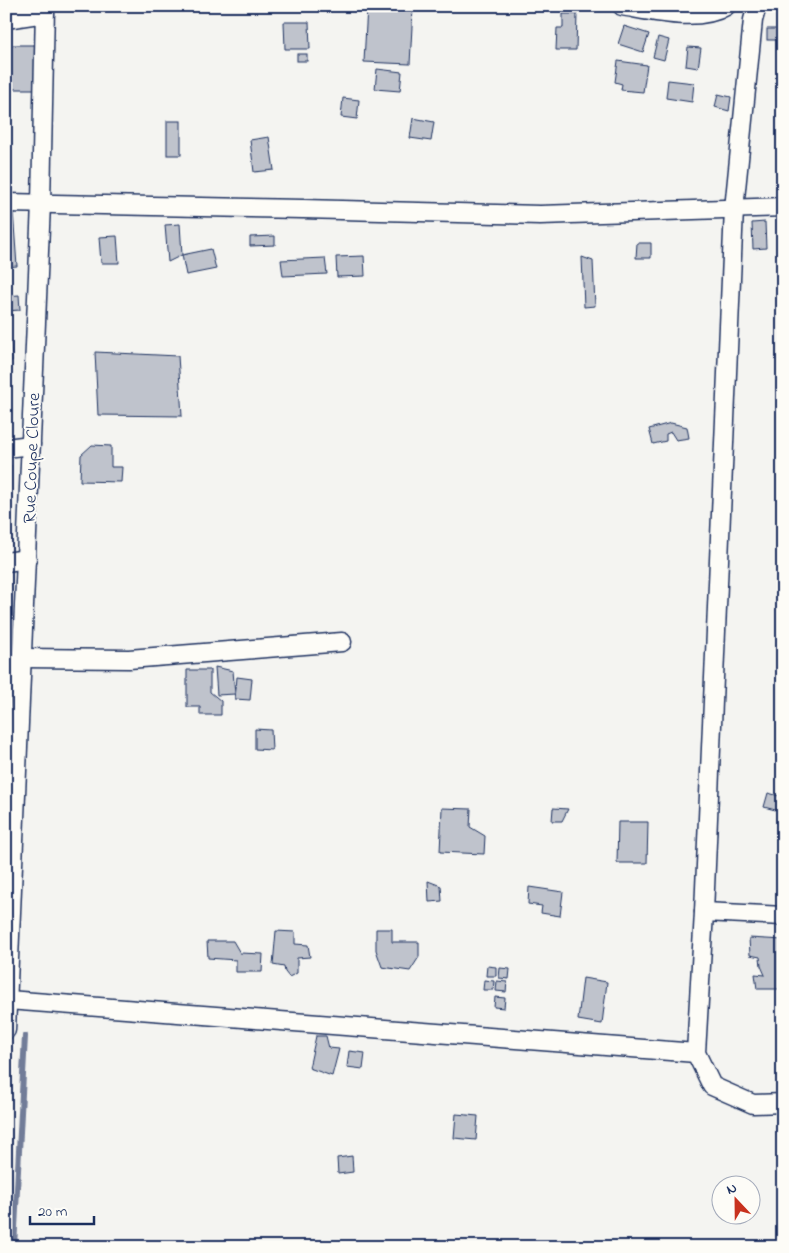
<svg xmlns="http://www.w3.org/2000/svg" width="789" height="1253" viewBox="0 0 789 1253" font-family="'Indie Flower',sans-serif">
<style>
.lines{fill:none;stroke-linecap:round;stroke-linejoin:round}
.stream{stroke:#717c98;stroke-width:6}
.building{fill:#bfc3cc;stroke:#1b2f5e}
.street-casing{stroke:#1b2f5e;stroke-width:21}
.street{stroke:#fdfcf7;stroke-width:18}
.labels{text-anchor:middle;stroke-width:4;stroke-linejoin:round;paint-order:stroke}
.street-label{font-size:18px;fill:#1b2f5e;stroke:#fdfcf7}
</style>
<rect width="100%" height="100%" fill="#f4f4f1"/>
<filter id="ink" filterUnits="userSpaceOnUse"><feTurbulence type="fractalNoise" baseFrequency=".02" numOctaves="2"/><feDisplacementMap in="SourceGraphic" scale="10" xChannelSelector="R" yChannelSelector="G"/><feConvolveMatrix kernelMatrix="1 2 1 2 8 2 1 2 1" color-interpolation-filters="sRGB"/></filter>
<g filter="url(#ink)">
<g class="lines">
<path class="stream" d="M14,1247L25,1036"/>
</g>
<g class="building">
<path d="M367,6L413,8L410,64L364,62Z"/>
<path d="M563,14H577L576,50H556L557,28H563Z"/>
<path d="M284,22H309L310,49H285Z"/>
<path d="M624,26L649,34L643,52L618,44Z"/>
<rect x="767" y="29" width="16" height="11"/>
<path d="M658,37L669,40L664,60L653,57Z"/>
<path d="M6,45H38L37,89H6Z"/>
<path d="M688,47L701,48L698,68L686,66Z"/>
<rect x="297" y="54" width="10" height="7"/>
<path d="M618,61L647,65L643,92L621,90L622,84L615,82Z"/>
<path d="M377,69L402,72L400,91L375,89Z"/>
<path d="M668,80L694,83L692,102L666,98Z"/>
<path d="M718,94L731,97L729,111L715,107Z"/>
<path d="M343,98L359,100L357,119L341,117Z"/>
<path d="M413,118L434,122L431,141L410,138Z"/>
<rect x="167" y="121" width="14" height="34"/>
<path d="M269,137L274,170L254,172L250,140Z"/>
<path d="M6,211H13L17,266L6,267Z"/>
<path d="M765,222L766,248L753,249L752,223Z"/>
<path d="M180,224L182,255L168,262L165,225Z"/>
<path d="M117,236L119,263H101L99,237Z"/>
<path d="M275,236V245L250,246V237Z"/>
<path d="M637,243H651V258H636Z"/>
<path d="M211,249L216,269L186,275L182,255Z"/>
<path d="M364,256L365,276L337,277L336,257Z"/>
<path d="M582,257L593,261L595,306L584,307Z"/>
<path d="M325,258L327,274L283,276L281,260Z"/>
<path d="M19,295L20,310L6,311V296Z"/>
<path d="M6,343H11L12,361L6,362Z"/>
<path d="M95,352L178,356L182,416L98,415Z"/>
<path d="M671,423L687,427L689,438L676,440L671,432L666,434V441L653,444L649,429Z"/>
<path d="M92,445L111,446V467H122L121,482L80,481L81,455Z"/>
<path d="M11,465L10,499H6V467Z"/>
<path d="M215,667L233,671L235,694L217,695Z"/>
<path d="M187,670H210V692L221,701V715H200V707H187Z"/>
<path d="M237,677L252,679L250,700L235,699Z"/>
<path d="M255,729L271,730L272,750L255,749Z"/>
<path d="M768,793L783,797V812L764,807Z"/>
<path d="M442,808L471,809L470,827L485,836L484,854L440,852Z"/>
<path d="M553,808L568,809L562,821H552Z"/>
<path d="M618,822H648L647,863H617Z"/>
<path d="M428,881L441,886L442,901L429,902Z"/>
<path d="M529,887L563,892L560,916L541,913L542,906L528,904Z"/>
<path d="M376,929H392V942H419V957L410,971L382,967L376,950Z"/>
<path d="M276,931L295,932V944L308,945L310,957L297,958V973L289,977L285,972L284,967L273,965Z"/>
<path d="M749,938L783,940V979H779L782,989H757L755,974L765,975L761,966L760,957L750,955Z"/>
<path d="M207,941H233L240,953L263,954L262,972H236V960L208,958Z"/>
<path d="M487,966L496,967V976H486Z"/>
<path d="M500,968L510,969L509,979L499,978Z"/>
<path d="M583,978L607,982L602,1024L578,1020Z"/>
<path d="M484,980L494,981L493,990H483Z"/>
<path d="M497,981L507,982L506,992L496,991Z"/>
<path d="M495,997L505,998L504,1008L494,1007Z"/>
<path d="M316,1036H326L329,1048L339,1049L332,1076L309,1068Z"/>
<path d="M349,1051L365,1053L363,1069L347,1067Z"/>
<path d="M456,1114L478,1116L476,1140L454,1138Z"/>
<path d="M352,1156L353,1172L338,1174L337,1158Z"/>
</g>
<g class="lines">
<defs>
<g id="street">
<path d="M622,6C652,11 698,23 726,6"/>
<path d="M757,6L753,20L734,209L704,912L696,1053L712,1086L753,1104L783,1103"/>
<path d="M6,19L45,13"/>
<path d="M6,203L303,209L540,215L783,207"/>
<path d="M6,448L31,445"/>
<path d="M6,562L27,559"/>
<path d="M22,658L129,659L342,642"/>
<path d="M704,912L783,916"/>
<path d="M8,1000L696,1053"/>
<path d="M6,1030L41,204L45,6"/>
</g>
</defs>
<use href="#street" class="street-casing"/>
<use href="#street" class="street"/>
</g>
</g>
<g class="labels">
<g class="street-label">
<text transform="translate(31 458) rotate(-88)" y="6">Rue Coupe Cloure</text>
</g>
</g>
<rect width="789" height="1253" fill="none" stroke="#fdfcf7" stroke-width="25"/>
<rect x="12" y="12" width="764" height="1228" fill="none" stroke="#1b2f5e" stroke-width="2" filter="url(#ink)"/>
<g transform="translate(736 1200) rotate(338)"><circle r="24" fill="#fdfcf7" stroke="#a3aaba"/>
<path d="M0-4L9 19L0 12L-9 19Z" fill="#c8321e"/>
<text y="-8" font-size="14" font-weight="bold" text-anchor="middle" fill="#1b2f5e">N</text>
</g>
<path d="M30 1216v8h64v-8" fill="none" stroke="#1b2f5e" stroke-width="2.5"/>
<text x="38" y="1216" font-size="15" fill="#1b2f5e" stroke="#fdfcf7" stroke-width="4" paint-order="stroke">20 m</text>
</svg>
